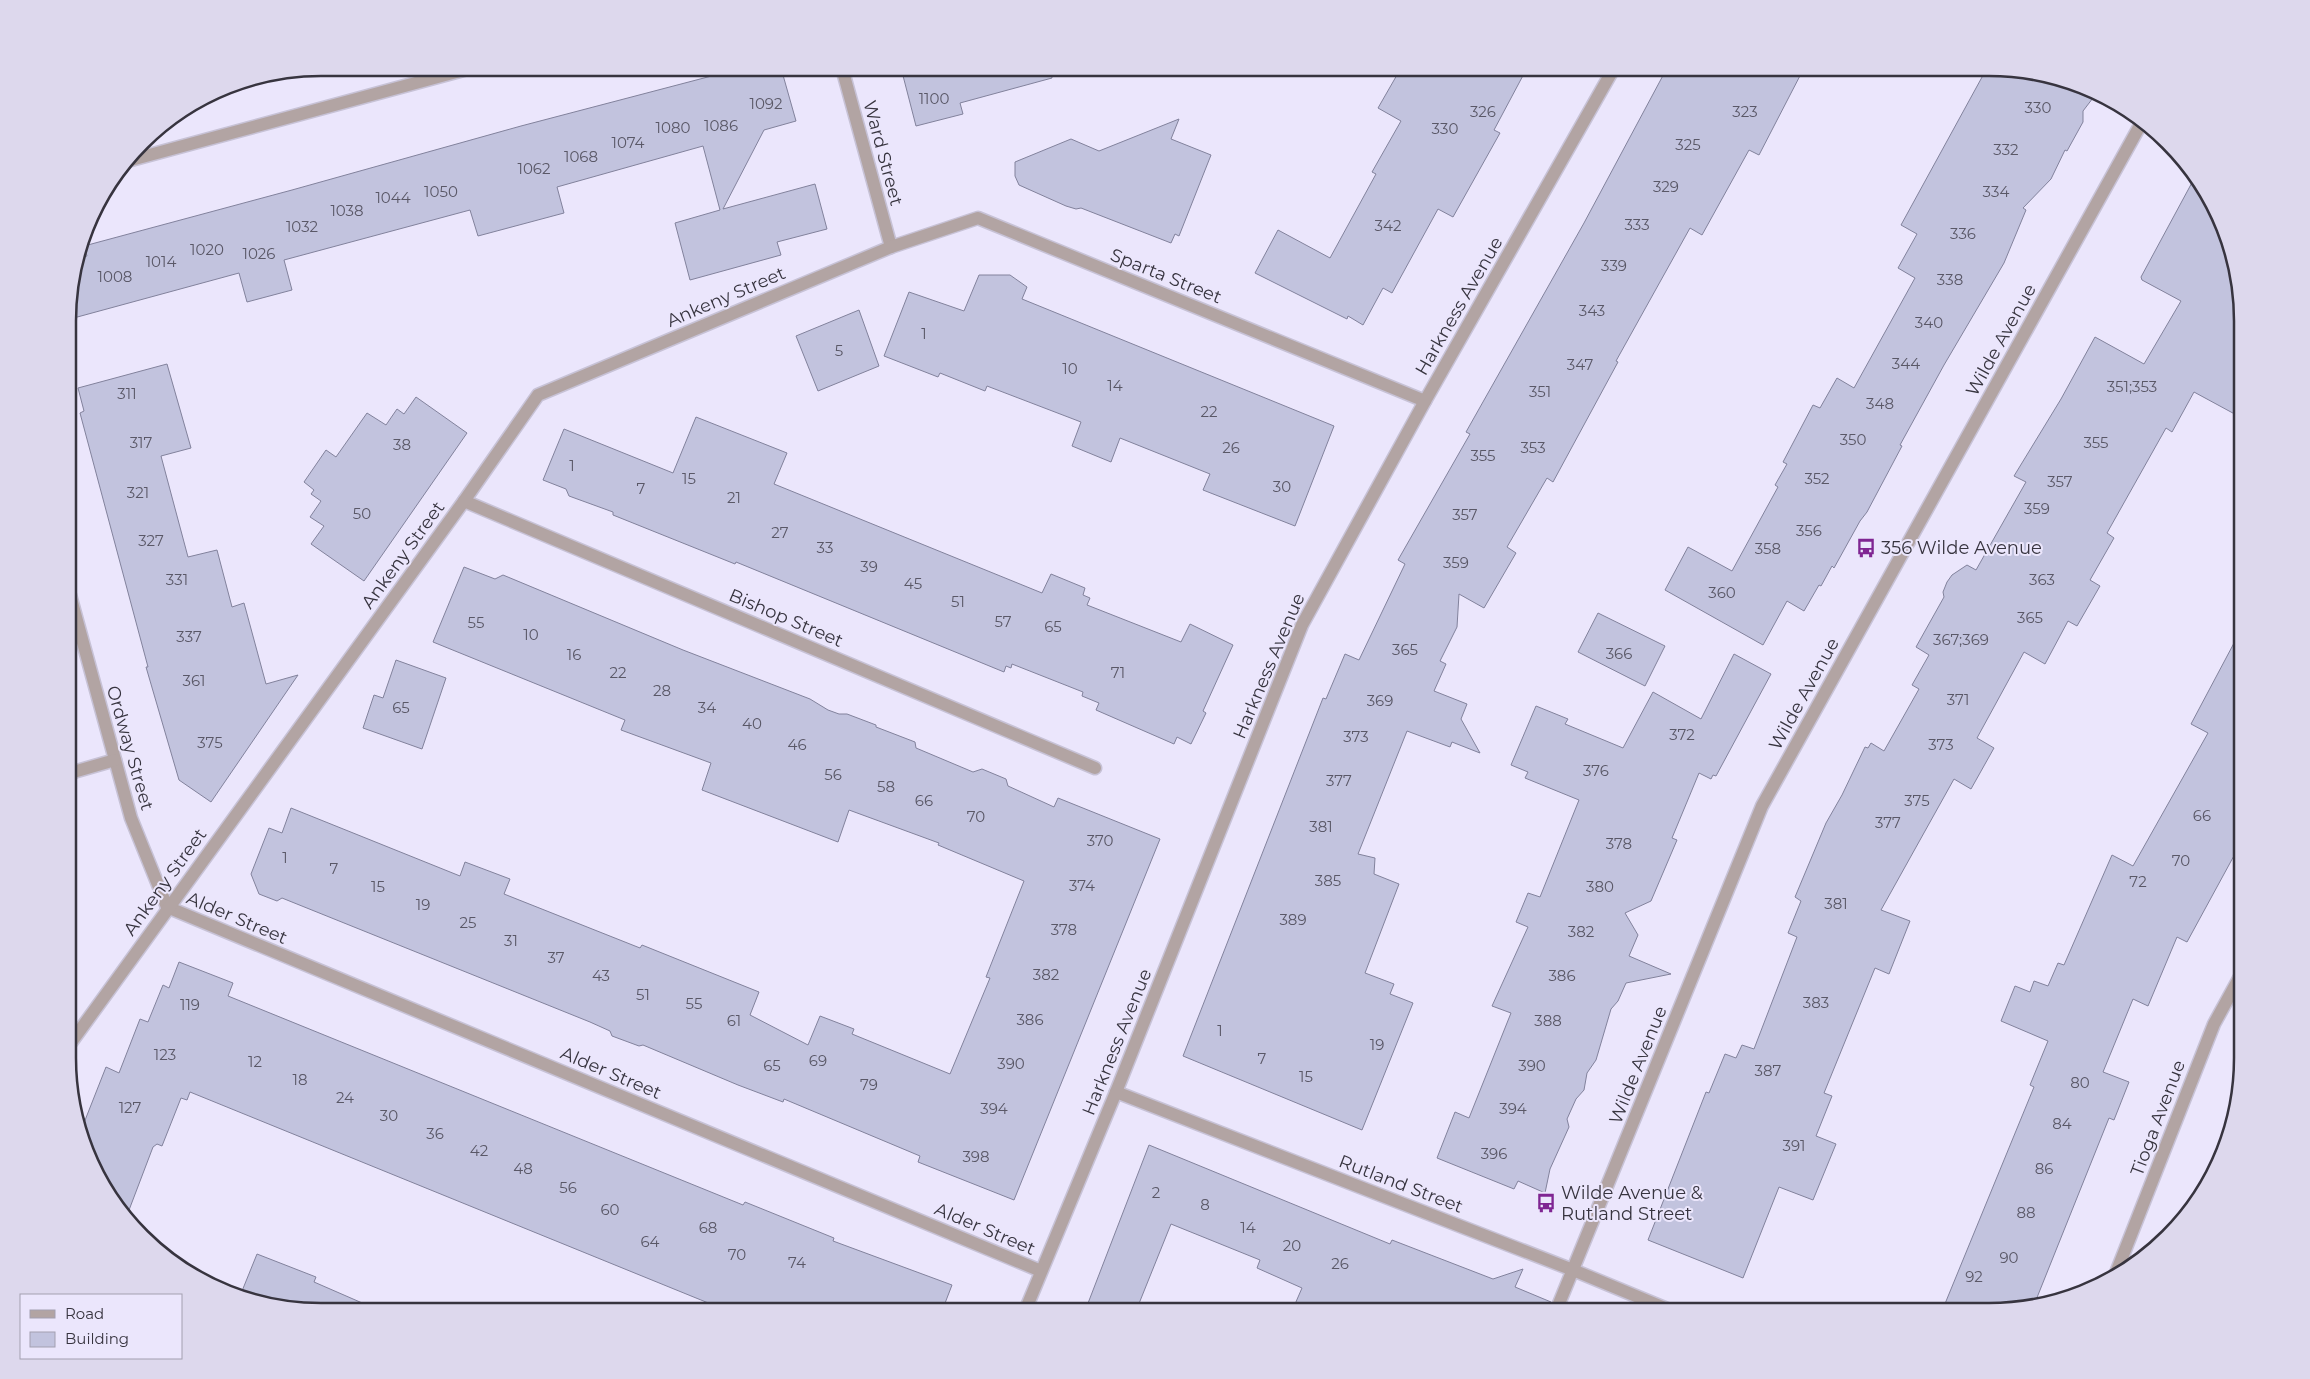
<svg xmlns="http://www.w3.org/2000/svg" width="2310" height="1379" viewBox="0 0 2310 1379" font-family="Montserrat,sans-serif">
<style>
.building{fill:#c2c3de;stroke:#82829c}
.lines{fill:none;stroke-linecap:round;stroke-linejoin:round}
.minor-casing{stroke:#c7c2d6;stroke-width:15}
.minor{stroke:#b2a4a3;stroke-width:12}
.labels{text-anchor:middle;stroke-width:4;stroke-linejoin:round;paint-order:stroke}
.number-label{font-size:15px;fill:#5a5867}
.street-label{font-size:18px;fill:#37343f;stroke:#ebe6fc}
.poi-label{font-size:18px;fill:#37343f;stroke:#ebe6fc;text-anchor:start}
.rim{fill:none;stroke:#37343f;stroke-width:2.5}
</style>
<rect width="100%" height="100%" fill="#ebe6fc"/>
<g class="building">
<path d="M742,68H781L796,121L764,130L723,209L815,184L827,229L777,242L781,255L690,280L675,223L720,210L703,146L557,187L564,213L478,236L470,210L284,260L292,290L247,302L239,273L70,319V289L79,259L87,256L84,246L292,190L521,126Z"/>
<path d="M901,68H1051L1052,78L960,103L963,114L916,126Z"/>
<path d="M1401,68H1527L1494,130L1500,133L1453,217L1438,209L1392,293L1383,288L1363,325L1348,316L1347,319L1255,273L1278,230L1330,258L1376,174L1372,172L1401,121L1378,108Z"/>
<path d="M1667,68H1804L1759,155L1749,150L1702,235L1690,228L1616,361L1618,362L1553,482L1547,478L1507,547L1516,553L1484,608L1459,594L1457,627L1440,661L1446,664L1434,691L1467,704L1461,719L1480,753L1452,742L1450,747L1407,731L1358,854L1375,858L1374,874L1399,884L1365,973L1394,984L1390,994L1413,1003L1362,1130L1183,1056L1323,698L1326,699L1345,654L1359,660L1405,564L1398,560L1470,434L1466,432L1584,223Z"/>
<path d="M1987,68L2054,76L2096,94L2083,111V122L2067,151L2065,150L2051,179L2023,208L2026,210L2004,263L1944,365L1900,445L1902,446L1867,512L1860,521L1834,568L1832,566L1821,586L1819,585L1804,611L1787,601L1763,645L1665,590L1688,547L1732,571L1778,487L1775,485L1787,464L1783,462L1813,405L1820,408L1837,378L1854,388L1915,278L1898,268L1917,234L1901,225Z"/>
<path d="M1179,119L1171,139L1211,155L1179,236L1175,234L1171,243L1081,208L1076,209L1066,206L1019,185L1015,176V162L1071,139L1099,151Z"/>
<path d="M2195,177L2208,194L2229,240L2242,305V418L2194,392L2172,432L2166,428L2107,533L2114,538L2090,580L2100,586L2077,626L2068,621L2045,664L2024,652L1977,738L1994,748L1971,789L1954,779L1881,910L1910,921L1889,974L1875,968L1824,1093L1832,1096L1816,1136L1836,1144L1813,1200L1779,1187L1743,1278L1648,1240L1706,1092L1709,1093L1725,1054L1736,1058L1742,1045L1754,1049L1797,937L1788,933L1801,901L1795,897L1826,823L1842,795L1865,747L1868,748L1871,743L1884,751L1919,689L1912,685L1929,655L1916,647L1944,597L1943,592L1947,582L1952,575L1967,565L1976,570L2026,482L2014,476L2061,399L2095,337L2144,364L2181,301L2142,280L2141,277Z"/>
<path d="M979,275H1010L1027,287L1022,299L1334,426L1295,526L1203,490L1210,474L1120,438L1111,462L1072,446L1081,422L987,386L985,391L940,373L938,377L884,356L909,292L964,311Z"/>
<path d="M859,310L879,366L818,391L796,336Z"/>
<path d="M167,364L191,448L161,456L188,557L217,550L232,607L244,603L266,684L298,675L211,802L179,780L146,667H148L80,413L84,411L78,388Z"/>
<path d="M416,397L467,433L364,581L311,544L324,526L310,517L321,501L311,494L314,490L304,482L326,450L336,457L367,413L386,425L397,409L404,414Z"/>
<path d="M696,417L787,453L774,484L1042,593L1051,574L1085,588L1083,595L1090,598L1087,605L1181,642L1190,624L1233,645L1203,711L1206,713L1191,744L1177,737L1174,744L1096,710L1099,703L1082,696L1083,692L1012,664L1011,668L1006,666L1004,672L736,562L735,564L613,515V512L569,496L566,489L543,480L564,429L673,473Z"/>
<path d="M464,567L495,579L503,575L683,650L810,699L828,710L839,714H847L876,725V727L915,742L916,748L973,772L982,769L1006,779L1008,786L1054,807L1058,798L1160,839L1014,1200L918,1162L920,1156L784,1099L783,1102L738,1085L643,1045L639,1046L612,1036L610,1031L590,1022L282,898L277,901L259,894L251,874L269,828L282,833L291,808L460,876L465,862L510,879L504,894L640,948L642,945L759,992L750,1015L808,1045L820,1016L854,1029L852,1034L950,1074L990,978L986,977L1024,881L938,845L939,843L849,810L838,842L702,790L711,763L621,730L625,720L433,642Z"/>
<path d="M1598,613L1665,646L1645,686L1578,652Z"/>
<path d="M2242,628V841L2187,942L2177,937L2148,1006L2133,999L2103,1072L2129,1082L2114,1120L2109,1118L2034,1305L2005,1311H1942L2034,1087L2030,1085L2048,1041L2001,1021L2015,986L2030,992L2034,981L2048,986L2058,963L2064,965L2112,855L2133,866L2208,733L2191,724Z"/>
<path d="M1734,654L1771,674L1716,776L1713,775L1711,779L1699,773L1672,838L1677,840L1651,901L1625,913L1638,935L1629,956L1671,974L1626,983L1618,1001L1611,1009L1596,1060L1587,1073L1584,1090L1576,1099L1567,1119L1569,1127L1550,1169L1545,1193L1518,1181L1514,1189L1437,1158L1455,1112L1469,1118L1511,1013L1492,1006L1528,927L1516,922L1528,893L1540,897L1579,800L1525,778L1528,772L1511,765L1536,706L1568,719L1565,724L1623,748L1653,692L1701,719Z"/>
<path d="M396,660L446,678L422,749L363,728L374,695L383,698Z"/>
<path d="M179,962L233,983L228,996L743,1205L745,1202L834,1238L833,1241L952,1285L942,1311H728L190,1092L187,1100L181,1098L162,1146L157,1144L153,1147L126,1218L110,1198L80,1133L106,1067L119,1073L140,1019L148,1022L163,985L169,988Z"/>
<path d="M1149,1145L1390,1244L1392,1240L1493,1279L1523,1269L1515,1287L1551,1302L1548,1311H1292L1302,1288L1257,1268L1260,1260L1171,1224L1136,1311H1085Z"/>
<path d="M257,1254L316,1277L314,1282L376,1309L375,1311L321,1312L256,1303L240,1296Z"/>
</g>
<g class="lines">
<defs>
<g id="minor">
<path d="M842,68L891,247"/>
<path d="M131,160L471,68"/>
<path d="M464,501L1095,768"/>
<path d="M70,595L131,818L167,907L1041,1271"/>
<path d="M70,773L115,760"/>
<path d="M70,1044L464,501L538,395L891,247L978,218L1425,401"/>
<path d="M1116,1092L1573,1270L1672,1311"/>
<path d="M2114,1278L2214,1024L2242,973"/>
<path d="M1025,1311L1116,1092L1302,625L1425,401L1614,68"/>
<path d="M1556,1311L1762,806L2142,122"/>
</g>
</defs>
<use href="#minor" class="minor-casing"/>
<use href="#minor" class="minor"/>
</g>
<defs>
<symbol id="bus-bare" viewBox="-9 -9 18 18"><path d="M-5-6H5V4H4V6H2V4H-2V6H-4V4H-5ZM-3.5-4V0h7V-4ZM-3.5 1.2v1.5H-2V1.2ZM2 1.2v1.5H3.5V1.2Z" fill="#7f2592" stroke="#ebe6fc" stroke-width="2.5" paint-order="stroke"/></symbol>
</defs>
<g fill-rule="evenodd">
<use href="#bus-bare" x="1852" y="534" width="28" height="28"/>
<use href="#bus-bare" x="1532" y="1189" width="28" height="28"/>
</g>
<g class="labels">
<g class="number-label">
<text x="934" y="104">1100</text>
<text x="766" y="109">1092</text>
<text x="2038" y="113">330</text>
<text x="1483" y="117">326</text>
<text x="1745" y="117">323</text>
<text x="721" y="131">1086</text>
<text x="673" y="133">1080</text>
<text x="1445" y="134">330</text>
<text x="628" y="148">1074</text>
<text x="1688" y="150">325</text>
<text x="2006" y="155">332</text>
<text x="581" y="162">1068</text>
<text x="534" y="174">1062</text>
<text x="1666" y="192">329</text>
<text x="441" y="197">1050</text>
<text x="1996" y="197">334</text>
<text x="393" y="203">1044</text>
<text x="347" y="216">1038</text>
<text x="1637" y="230">333</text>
<text x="1388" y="231">342</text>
<text x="302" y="232">1032</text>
<text x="1963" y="239">336</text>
<text x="207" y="255">1020</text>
<text x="259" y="259">1026</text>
<text x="161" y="267">1014</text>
<text x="1614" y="271">339</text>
<text x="115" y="282">1008</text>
<text x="1950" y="285">338</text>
<text x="1592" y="316">343</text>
<text x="1929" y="328">340</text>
<text x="924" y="339">1</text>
<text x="839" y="356">5</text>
<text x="1906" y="369">344</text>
<text x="1580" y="370">347</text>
<text x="1070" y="374">10</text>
<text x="1115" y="391">14</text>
<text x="2132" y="392">351;353</text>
<text x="1540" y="397">351</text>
<text x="127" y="399">311</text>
<text x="1880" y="409">348</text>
<text x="1209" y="417">22</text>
<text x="1853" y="445">350</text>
<text x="141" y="448">317</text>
<text x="2096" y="448">355</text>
<text x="402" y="450">38</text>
<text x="1231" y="453">26</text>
<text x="1533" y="453">353</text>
<text x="1483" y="461">355</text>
<text x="572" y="471">1</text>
<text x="689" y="484">15</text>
<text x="1817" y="484">352</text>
<text x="2060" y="487">357</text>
<text x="1282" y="492">30</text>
<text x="641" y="494">7</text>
<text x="138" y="498">321</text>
<text x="734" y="503">21</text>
<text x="2037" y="514">359</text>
<text x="362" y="519">50</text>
<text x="1465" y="520">357</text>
<text x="1809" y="536">356</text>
<text x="780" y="538">27</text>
<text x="151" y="546">327</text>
<text x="825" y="553">33</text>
<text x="1768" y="554">358</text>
<text x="1456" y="568">359</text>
<text x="869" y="572">39</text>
<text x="177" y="585">331</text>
<text x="2042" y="585">363</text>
<text x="913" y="589">45</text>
<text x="1722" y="598">360</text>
<text x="958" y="607">51</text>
<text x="2030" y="623">365</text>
<text x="1003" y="627">57</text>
<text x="476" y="628">55</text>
<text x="1053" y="632">65</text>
<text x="531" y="640">10</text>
<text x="189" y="642">337</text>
<text x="1961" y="645">367;369</text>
<text x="1405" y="655">365</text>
<text x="1619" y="659">366</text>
<text x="574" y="660">16</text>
<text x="618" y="678">22</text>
<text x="1118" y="678">71</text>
<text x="194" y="686">361</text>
<text x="662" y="696">28</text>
<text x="1958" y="705">371</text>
<text x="1380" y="706">369</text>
<text x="401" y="713">65</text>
<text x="707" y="713">34</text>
<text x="752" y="729">40</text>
<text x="1682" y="740">372</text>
<text x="1356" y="742">373</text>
<text x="210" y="748">375</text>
<text x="797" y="750">46</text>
<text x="1941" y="750">373</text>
<text x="1596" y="776">376</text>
<text x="833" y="780">56</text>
<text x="1339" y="786">377</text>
<text x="886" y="792">58</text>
<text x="924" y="806">66</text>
<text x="1917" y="806">375</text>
<text x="2202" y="821">66</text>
<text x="976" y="822">70</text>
<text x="1888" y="828">377</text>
<text x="1321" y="832">381</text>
<text x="1100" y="846">370</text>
<text x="1619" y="849">378</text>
<text x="285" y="863">1</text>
<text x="2181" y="866">70</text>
<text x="334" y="874">7</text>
<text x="1328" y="886">385</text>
<text x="2138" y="887">72</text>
<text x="1082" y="891">374</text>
<text x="378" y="892">15</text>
<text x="1600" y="892">380</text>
<text x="1836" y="909">381</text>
<text x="423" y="910">19</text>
<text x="1293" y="925">389</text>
<text x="468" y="928">25</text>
<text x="1064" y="935">378</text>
<text x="1581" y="937">382</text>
<text x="511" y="946">31</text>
<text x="556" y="963">37</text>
<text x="1046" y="980">382</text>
<text x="601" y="981">43</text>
<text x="1562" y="981">386</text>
<text x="643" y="1000">51</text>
<text x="1816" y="1008">383</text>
<text x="694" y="1009">55</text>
<text x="190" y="1010">119</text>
<text x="1030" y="1025">386</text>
<text x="734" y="1026">61</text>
<text x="1548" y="1026">388</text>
<text x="1220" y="1036">1</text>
<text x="1377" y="1050">19</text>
<text x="165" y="1060">123</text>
<text x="1262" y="1064">7</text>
<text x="818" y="1066">69</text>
<text x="255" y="1067">12</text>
<text x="1011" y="1069">390</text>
<text x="772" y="1071">65</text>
<text x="1532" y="1071">390</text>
<text x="1768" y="1076">387</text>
<text x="1306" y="1082">15</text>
<text x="300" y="1085">18</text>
<text x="2080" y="1088">80</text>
<text x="869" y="1090">79</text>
<text x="345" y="1103">24</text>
<text x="130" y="1113">127</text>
<text x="994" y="1114">394</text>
<text x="1513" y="1114">394</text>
<text x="389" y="1121">30</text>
<text x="2062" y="1129">84</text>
<text x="435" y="1139">36</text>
<text x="1794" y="1151">391</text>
<text x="479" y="1156">42</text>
<text x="1494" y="1159">396</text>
<text x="976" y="1162">398</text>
<text x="523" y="1174">48</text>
<text x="2044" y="1174">86</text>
<text x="568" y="1193">56</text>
<text x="1156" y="1198">2</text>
<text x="1205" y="1210">8</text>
<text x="610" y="1215">60</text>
<text x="2026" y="1218">88</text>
<text x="708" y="1233">68</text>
<text x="1248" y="1233">14</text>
<text x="650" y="1247">64</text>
<text x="1292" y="1251">20</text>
<text x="737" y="1260">70</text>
<text x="2009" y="1263">90</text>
<text x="797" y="1268">74</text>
<text x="1340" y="1269">26</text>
<text x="1974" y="1282">92</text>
</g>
<g class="street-label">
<text transform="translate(883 153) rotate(75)" y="6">Ward Street</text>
<text transform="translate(1166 276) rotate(22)" y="6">Sparta Street</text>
<text transform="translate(726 297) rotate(-23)" y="6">Ankeny Street</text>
<text transform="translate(1459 306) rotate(-60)" y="6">Harkness Avenue</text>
<text transform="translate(2001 340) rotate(-61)" y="6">Wilde Avenue</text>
<text transform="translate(403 555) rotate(-54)" y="6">Ankeny Street</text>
<text transform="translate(786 618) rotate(23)" y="6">Bishop Street</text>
<text transform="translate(1269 666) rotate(-67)" y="6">Harkness Avenue</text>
<text transform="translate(1804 694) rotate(-61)" y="6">Wilde Avenue</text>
<text transform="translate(130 748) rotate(74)" y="6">Ordway Street</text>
<text transform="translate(165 882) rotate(-54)" y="6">Ankeny Street</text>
<text transform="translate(237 918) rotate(23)" y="6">Alder Street</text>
<text transform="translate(1117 1042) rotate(-68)" y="6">Harkness Avenue</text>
<text transform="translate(1638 1065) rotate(-68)" y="6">Wilde Avenue</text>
<text transform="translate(611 1073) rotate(23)" y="6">Alder Street</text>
<text transform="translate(2158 1118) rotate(-69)" y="6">Tioga Avenue</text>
<text transform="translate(1401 1184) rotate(21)" y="6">Rutland Street</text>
<text transform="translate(985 1229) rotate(23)" y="6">Alder Street</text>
</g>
<g class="poi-label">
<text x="1881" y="554">356 Wilde Avenue</text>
<text x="1561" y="1199">Wilde Avenue &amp;<tspan x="1561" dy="21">Rutland Street</tspan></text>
</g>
</g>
<path d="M0 0H2310V1379H0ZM321 76H1989A245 245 0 0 1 2234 321V1058A245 245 0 0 1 1989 1303H321A245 245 0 0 1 76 1058V321A245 245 0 0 1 321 76Z" fill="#ddd8ed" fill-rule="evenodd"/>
<path class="rim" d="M321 76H1989A245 245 0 0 1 2234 321V1058A245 245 0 0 1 1989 1303H321A245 245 0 0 1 76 1058V321A245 245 0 0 1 321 76Z"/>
<rect x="20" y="1294" width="162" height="65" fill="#ebe6fc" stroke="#a39fb0"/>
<rect x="30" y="1310" width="25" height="8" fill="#b2a4a3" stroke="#a39fb0"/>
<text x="65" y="1319" font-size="15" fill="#37343f">Road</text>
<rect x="30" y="1332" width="25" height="15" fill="#c2c3de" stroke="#a39fb0"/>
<text x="65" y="1344" font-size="15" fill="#37343f">Building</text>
</svg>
